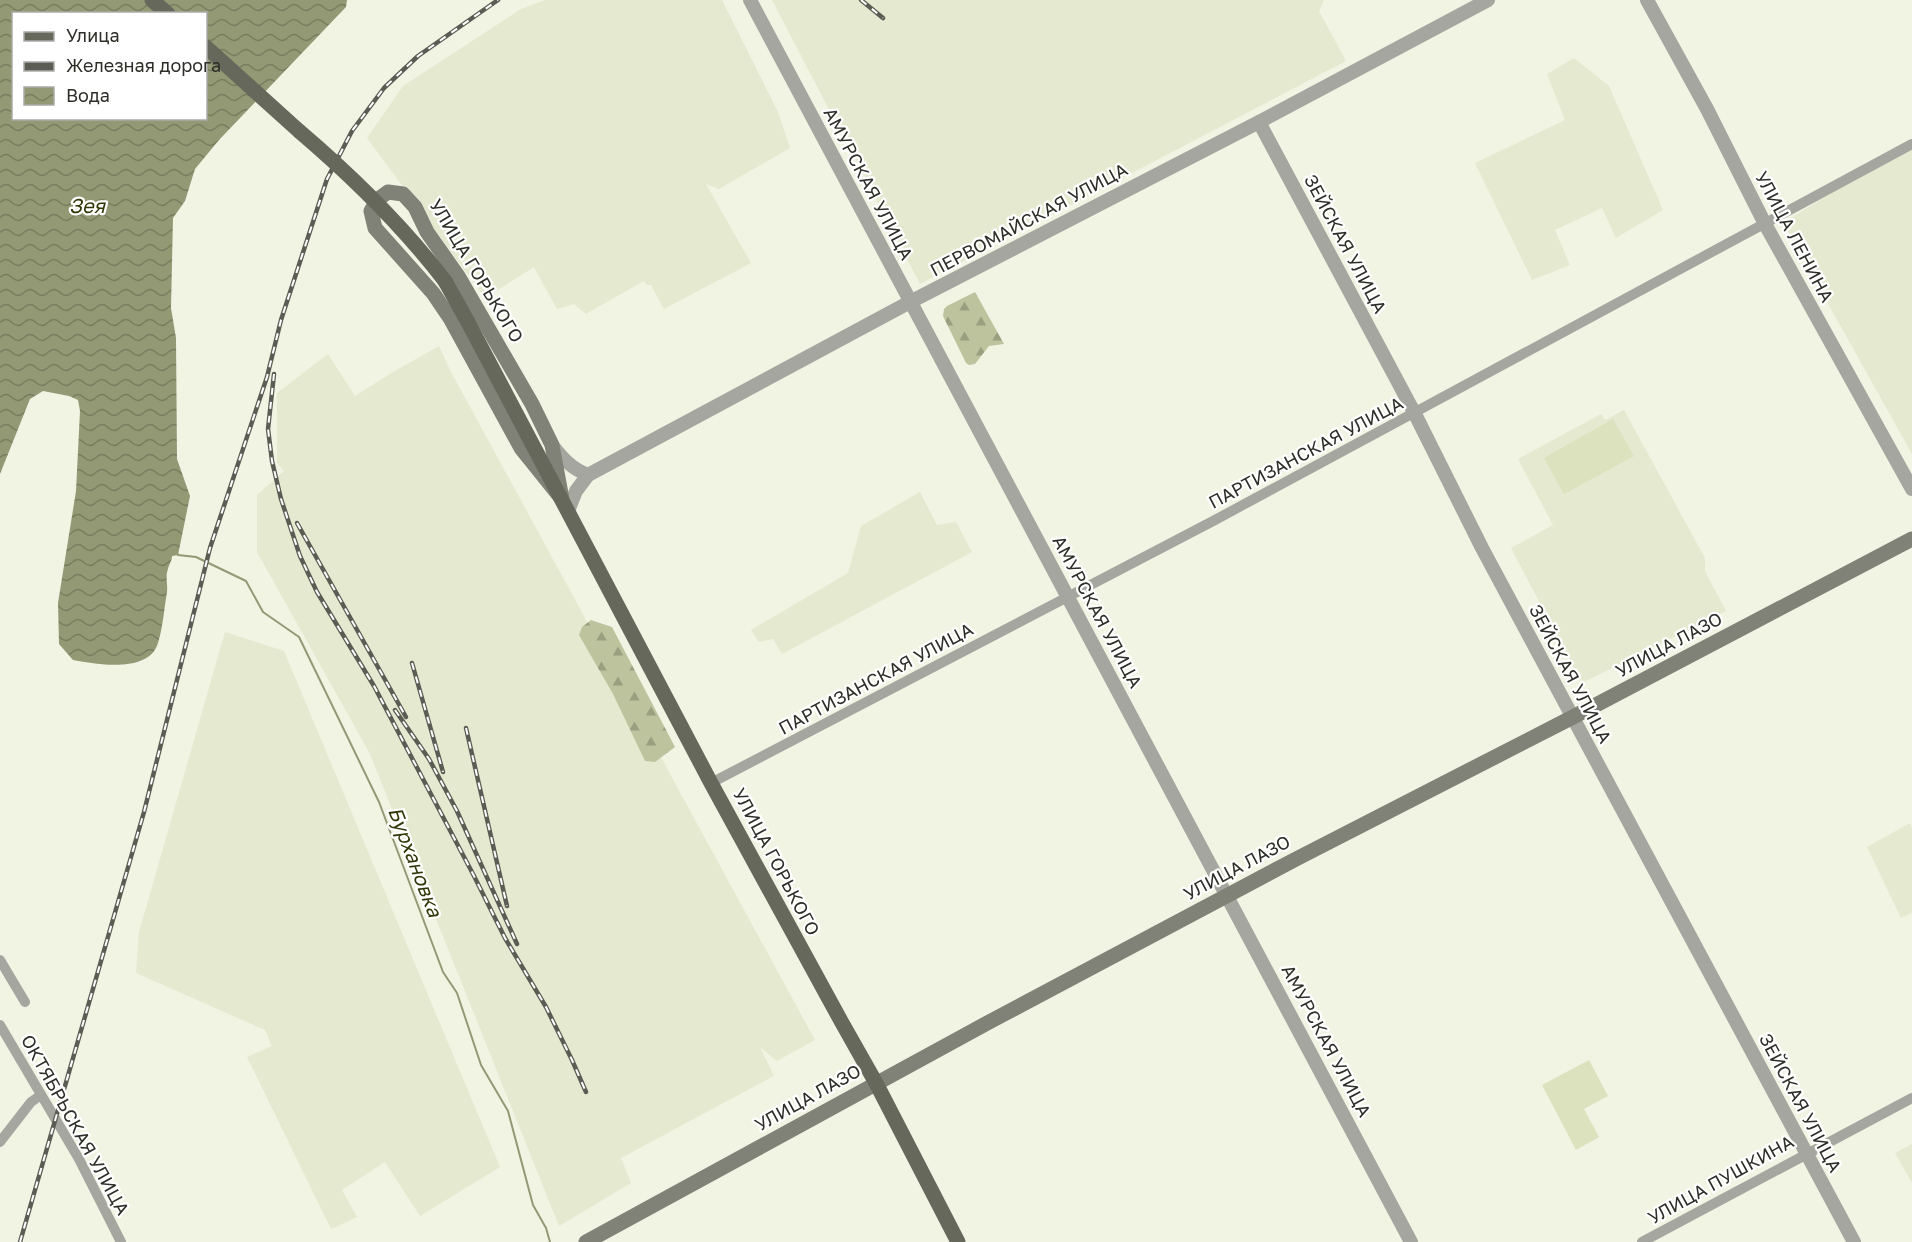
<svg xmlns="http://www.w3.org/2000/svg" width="1912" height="1242" viewBox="0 0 1912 1242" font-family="'Golos Text',sans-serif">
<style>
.built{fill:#e5e9d0}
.forest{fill:url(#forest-firs)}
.pitch{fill:#dbe2bd}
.water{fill:url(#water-waves);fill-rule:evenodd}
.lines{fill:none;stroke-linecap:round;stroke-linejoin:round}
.stream{stroke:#939974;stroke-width:2}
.minor{stroke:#a5a69f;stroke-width:10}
.tertiary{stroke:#a5a69f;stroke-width:14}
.secondary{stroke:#808277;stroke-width:15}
.primary{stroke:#66685b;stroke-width:15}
.rail-casing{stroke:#5b5c54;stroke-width:4.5}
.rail{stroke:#fff;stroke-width:2;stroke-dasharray:7;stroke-linecap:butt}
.primary-bridge{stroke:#66685b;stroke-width:15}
.labels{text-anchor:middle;stroke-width:4.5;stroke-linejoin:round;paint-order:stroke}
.street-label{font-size:18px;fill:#2d2e28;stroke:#fff}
.water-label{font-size:20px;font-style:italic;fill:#323708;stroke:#fff}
</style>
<defs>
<pattern id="forest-firs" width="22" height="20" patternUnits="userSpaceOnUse" patternTransform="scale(1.5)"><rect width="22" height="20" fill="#bdc39d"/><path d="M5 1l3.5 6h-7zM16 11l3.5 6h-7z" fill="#9a9f80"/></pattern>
<pattern id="water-waves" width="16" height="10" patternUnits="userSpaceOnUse" patternTransform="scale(1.5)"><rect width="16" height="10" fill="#939974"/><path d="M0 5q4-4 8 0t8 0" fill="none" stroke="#787d5f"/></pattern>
</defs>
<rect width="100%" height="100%" fill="#f1f4e3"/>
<g class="built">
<path d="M545,0H722L778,112L790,148L719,189L706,184L751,263L664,309L651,285H647L644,281L586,314L574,304L557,309L534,267L485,298L367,138L403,86L521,9Z"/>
<path d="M772,0H1324L1319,11L1346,61L920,284Z"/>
<path d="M1574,58L1609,86L1663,210L1616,238L1602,208L1555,230L1570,265L1532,280L1475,163L1565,120L1547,74Z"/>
<path d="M1912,147V454L1783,223L1848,182Z"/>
<path d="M439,346L451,372L815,1040L777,1061L760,1047L774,1076L621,1158L631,1183L559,1226L370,754L257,552V495L284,471L277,463V393L328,354L355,396L393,372Z"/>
<path d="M1624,410L1705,558V571L1726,611L1582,683L1511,548L1553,525L1518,459L1601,414L1605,420Z"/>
<path d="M920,492L937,525L956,522L972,552L782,654L773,639L759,642L751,630L848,573L861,526Z"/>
<path d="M225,632L284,651L500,1167L420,1216L385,1162L342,1190L357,1217L331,1229L247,1057L272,1046L265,1030L136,973L139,932Z"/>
<path d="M1910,823L1912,828V913L1901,918L1867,847Z"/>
<path d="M1912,1144V1183L1895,1153Z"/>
</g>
<g class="forest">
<path d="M975,292L1004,344L989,346L975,364L969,365L966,363L943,316L944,309L947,306Z"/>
<path d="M591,620L612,627L675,747L655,762L645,761L613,694L579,635L582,627Z"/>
</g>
<g class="pitch">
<path d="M1613,419L1634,456L1564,494L1544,458Z"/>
<path d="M1589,1060L1608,1096L1584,1109L1599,1137L1576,1150L1542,1085Z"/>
</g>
<path class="water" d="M0,0H347L346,7L219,140L195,169L185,201L173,218L171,308L176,338L177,459L190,496L178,555L172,556C172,561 169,564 168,569C165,576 168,585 167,592C164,609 163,627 158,643C149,674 95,664 73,660L59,644L58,603L76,491L80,411L78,400L69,396L43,391L30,399L0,474ZM14,14H206V118H14Z"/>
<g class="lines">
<path class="stream" d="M177,553L178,555L196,557L246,581L263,612L299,637L379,802L443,972L457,993L481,1065L508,1111L533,1205L546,1228L550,1242"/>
<g class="minor">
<path d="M711,783L1215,520L1912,144"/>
<path d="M0,960L25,1002"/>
<path d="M0,1025L79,1159L121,1242"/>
<path d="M0,1142L31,1102L41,1095"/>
<path d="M1642,1242L1912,1098"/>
</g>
<g class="tertiary">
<path d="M750,0L1411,1242"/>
<path d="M1647,0L1707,109L1765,224L1912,489"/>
<path d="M1259,122L1415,414L1482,548L1854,1242"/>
<path d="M552,445C563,459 571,468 588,475"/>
<path d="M568,511L576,491L588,475L910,302L1259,122L1488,0"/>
</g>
<g class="secondary">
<path d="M388,192L403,194L415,207L427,232L458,276L532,404L552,445L562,499L521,448L450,318L433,293L375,228L371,211L377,200Z"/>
<path d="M586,1242L991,1021L1298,858L1573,717L1912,539"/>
</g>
<g class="primary">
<path d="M152,0L168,14"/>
<path d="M206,47L299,131"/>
<path d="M445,281L469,324L711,783L841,1021L876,1083L958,1242"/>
</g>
<defs>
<g id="rail">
<path d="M861,0L883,18"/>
<path d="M274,374L268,429L272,461L281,499L300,556L317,592L374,686L473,874L505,938L546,1007L572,1060L586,1092"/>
<path d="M297,523L406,717"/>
<path d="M412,663L443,772"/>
<path d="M395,710L429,759L457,811L517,944"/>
<path d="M466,728L507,906"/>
<path d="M20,1242L144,812L210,548L267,377L281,320L327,179L352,131L384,88L418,56L498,0"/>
</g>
</defs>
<use href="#rail" class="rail-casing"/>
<use href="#rail" class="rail"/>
<path class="primary-bridge" d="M299,131C353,177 402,225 445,281"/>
</g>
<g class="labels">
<g class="street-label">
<text transform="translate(868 184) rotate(62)" y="6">АМУРСКАЯ УЛИЦА</text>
<text transform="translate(1029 220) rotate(-28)" y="6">ПЕРВОМАЙСКАЯ УЛИЦА</text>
<text transform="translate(1794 237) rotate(62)" y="6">УЛИЦА ЛЕНИНА</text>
<text transform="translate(1345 244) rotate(62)" y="6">ЗЕЙСКАЯ УЛИЦА</text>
<text transform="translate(476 271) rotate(59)" y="6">УЛИЦА ГОРЬКОГО</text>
<text transform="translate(1306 453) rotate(-28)" y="6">ПАРТИЗАНСКАЯ УЛИЦА</text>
<text transform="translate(1097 612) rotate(62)" y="6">АМУРСКАЯ УЛИЦА</text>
<text transform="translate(1669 645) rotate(-28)" y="6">УЛИЦА ЛАЗО</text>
<text transform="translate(1570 674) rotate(62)" y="6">ЗЕЙСКАЯ УЛИЦА</text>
<text transform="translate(876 679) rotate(-28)" y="6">ПАРТИЗАНСКАЯ УЛИЦА</text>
<text transform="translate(776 862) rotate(62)" y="6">УЛИЦА ГОРЬКОГО</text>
<text transform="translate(1237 868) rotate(-28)" y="6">УЛИЦА ЛАЗО</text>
<text transform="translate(1326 1041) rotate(62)" y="6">АМУРСКАЯ УЛИЦА</text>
<text transform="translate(808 1098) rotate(-29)" y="6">УЛИЦА ЛАЗО</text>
<text transform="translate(1800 1103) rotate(62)" y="6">ЗЕЙСКАЯ УЛИЦА</text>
<text transform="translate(75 1125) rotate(61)" y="6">ОКТЯБРЬСКАЯ УЛИЦА</text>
<text transform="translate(1721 1180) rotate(-29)" y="6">УЛИЦА ПУШКИНА</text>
</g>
<g class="water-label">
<text x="87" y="213">Зея</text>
<text transform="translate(415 862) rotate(69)" y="7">Бурхановка</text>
</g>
</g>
<rect x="12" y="12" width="195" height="108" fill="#ffffff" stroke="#ababa9" stroke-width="1.5"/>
<rect x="24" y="32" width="30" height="9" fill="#66685b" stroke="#ababa9" stroke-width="1.5"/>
<text x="66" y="42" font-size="18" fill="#2d2e28">Улица</text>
<rect x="24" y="62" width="30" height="9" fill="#5b5c54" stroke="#ababa9" stroke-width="1.5"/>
<text x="66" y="72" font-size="18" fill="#2d2e28">Железная дорога</text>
<rect x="24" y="87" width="30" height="18" fill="url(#water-waves)" stroke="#ababa9" stroke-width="1.5"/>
<text x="66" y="102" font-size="18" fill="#2d2e28">Вода</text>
</svg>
